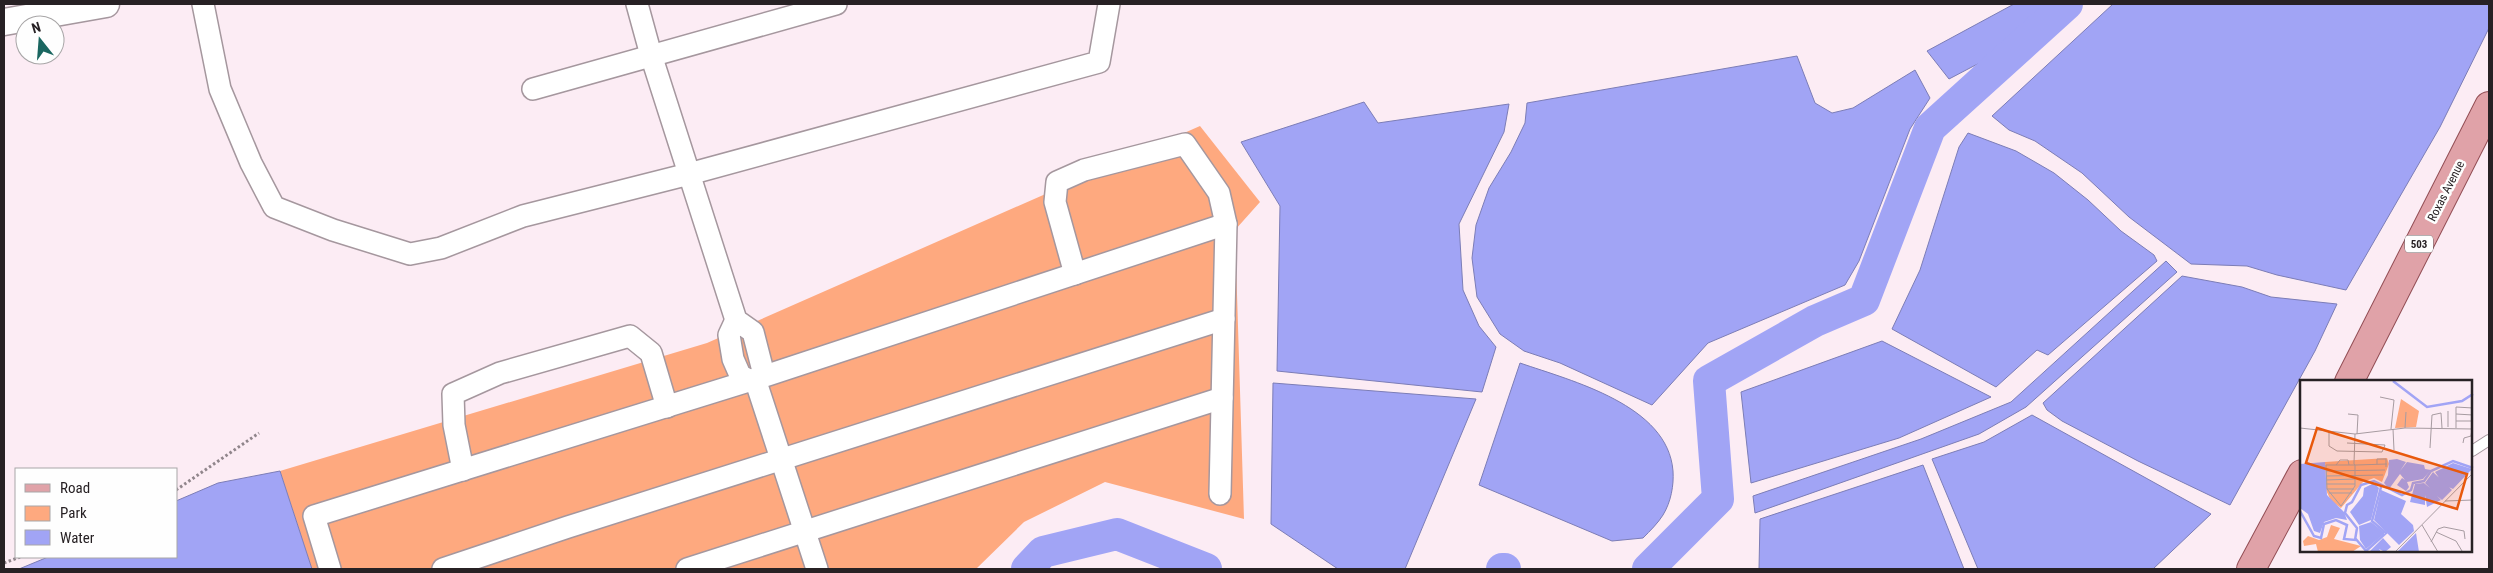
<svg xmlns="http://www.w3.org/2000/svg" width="2493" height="573" viewBox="0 0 2493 573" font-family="'Roboto Condensed',sans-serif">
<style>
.green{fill:#fea97f}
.water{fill:#a1a4f5;stroke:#7c7db6}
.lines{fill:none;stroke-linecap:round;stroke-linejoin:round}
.river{stroke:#a1a4f5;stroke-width:32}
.service-casing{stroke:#a5979e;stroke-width:12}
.minor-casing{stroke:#a5979e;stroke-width:24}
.tertiary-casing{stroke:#a5979e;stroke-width:29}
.primary-casing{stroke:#924d54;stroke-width:30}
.path{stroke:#90858b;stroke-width:3;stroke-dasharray:2.5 2.5;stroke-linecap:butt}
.service{stroke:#fff;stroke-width:10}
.minor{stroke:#fff;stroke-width:21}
.tertiary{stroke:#fff;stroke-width:26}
.primary{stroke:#e0a2a8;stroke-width:28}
.labels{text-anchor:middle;stroke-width:5;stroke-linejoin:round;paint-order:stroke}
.shield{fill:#fefefe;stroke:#686365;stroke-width:1}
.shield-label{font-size:11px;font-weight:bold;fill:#272124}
.street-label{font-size:12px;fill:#272124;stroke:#fefefe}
.inset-river{fill:none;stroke:#a1a4f5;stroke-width:2.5}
.inset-road{fill:none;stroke:#a79ba1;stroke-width:1}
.view{fill:#e8590c;fill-opacity:0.15;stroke:#e8590c;stroke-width:2.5}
.inset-edge{fill:none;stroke:#272124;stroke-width:2.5}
</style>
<rect width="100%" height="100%" fill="#fcecf4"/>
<path class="green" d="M1200,126L1260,202L1235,230L1244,519L1105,482L1024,522L976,569H312L280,471L707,343Z"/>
<g class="water">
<path d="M2014,4H2049L1989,58L1949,79L1927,51Z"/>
<path d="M2113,4H2489V28L2440,127L2346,290L2277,275L2247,266L2191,264L2129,217L2082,173L2035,141L2009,130L1992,116Z"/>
<path d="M1797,56L1815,103L1832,113L1853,108L1915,70L1930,98L1910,129L1859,261L1845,285L1708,343L1652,405L1560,363L1524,351L1500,334L1477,297L1472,258L1476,225L1489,188L1511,152L1525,123L1527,103Z"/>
<path d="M1364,102L1378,123L1509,104L1504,132L1459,224L1463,290L1479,326L1496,347L1482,392L1277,371L1280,206L1241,142Z"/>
<path d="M1968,133L2016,151L2054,173L2088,200L2121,231L2154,255L2157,261L2048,355L2037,350L1996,387L1892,329L1920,270L1959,147Z"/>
<path d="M2166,261L2177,272L2026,407L1979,434L1755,513L1753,496L1921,439L2011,402Z"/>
<path d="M2182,276L2242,287L2271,297L2337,304L2315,351L2230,505L2138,461L2062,421L2047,410L2043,403Z"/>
<path d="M1882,341L1991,397L1899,438L1751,483L1741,392Z"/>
<path d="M1520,363C1572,381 1668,405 1673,471C1674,485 1671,502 1663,515C1658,523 1650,531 1643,538L1612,541L1479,485Z"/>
<path d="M1273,383L1476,399L1405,569H1338L1271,524Z"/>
<path d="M2032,415L2211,514L2153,569H1978L1932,459L1984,442Z"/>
<path d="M1923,465L1964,569H1759L1760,519Z"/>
<path d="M280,471L312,569H19L48,557H176V501L218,483Z"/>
</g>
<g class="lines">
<g class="river">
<path d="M1027,569L1043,552L1117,534L1206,569"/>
<path d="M1502,569H1505"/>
<path d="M1648,569L1718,499L1709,381L1815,321L1864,300L1930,128L2067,4"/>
</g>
<defs>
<path id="service" d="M2472,451L2489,440"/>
<g id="minor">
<path d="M203,4L220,89L251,163L274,207L333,230L410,254L441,248L523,216L689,174L1099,62L1109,4"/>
<path d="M637,4L651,55L736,320L753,332L763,371L757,385L817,569"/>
<path d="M533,89L836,4"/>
<path d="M1075,274L1055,202L1057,182L1084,170L1185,144L1219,193L1226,224L1220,494"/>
<path d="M736,320L729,335L733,359L740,375L757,385"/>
<path d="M463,470L454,425L453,394L500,373L630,336L651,353L667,407"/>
<path d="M330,569L314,516L768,375L1226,224"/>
<path d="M443,569L568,527L1224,319"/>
<path d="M687,569L1222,398"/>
</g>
<path id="tertiary" d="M4,22L106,4"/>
<g id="primary">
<path d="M2349,382L2489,106"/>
<path d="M2251,569L2302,474"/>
</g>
</defs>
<use href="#service" class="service-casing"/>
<use href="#minor" class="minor-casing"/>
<use href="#tertiary" class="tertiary-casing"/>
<use href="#primary" class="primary-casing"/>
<g class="path">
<path d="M176,490L259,433"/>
<path d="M4,563L20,557"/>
</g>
<use href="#service" class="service"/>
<use href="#minor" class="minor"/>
<use href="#tertiary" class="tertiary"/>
<use href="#primary" class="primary"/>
</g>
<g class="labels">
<rect class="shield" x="2405" y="235.5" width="28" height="17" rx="4"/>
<g class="shield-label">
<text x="2419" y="248">503</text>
</g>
<g class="street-label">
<text transform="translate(2446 191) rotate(-63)" y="4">Roxas Avenue</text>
</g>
</g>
<g transform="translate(2300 380)">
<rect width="172" height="172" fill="#fcecf4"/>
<path d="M101,19L119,31L116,47L95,48ZM87,78L89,84L82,102L74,98L63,102L41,128L31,121L26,110L25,82ZM31,145L40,148L34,159L61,166L52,172H18L16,164L4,166L3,161L8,156L19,160L27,157Z" fill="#fea97f"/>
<path d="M97,79L106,82L100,91L107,82L124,85L125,89L131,90L123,99L107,102L109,107L106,111L97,105L102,98L105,100L100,94L89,109L84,103L88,95L89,80ZM25,82L27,115L44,132L47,140L36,138L24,142L20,153L14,151L8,134L0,128V84ZM153,83L172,89L153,109L144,105L135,92ZM133,92L152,110L142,120L137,116L141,120L127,127L125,115V125L110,122L115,104L124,103L130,108L125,103ZM74,103L79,108L71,140L59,145L50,132L63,116L64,108ZM81,110L106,121L101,134L113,145L114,151L99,165L74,140ZM71,142L85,153L66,169L60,160L59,146ZM116,153L119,172H97ZM83,158L91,167L85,172L79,169L81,172H69Z" fill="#a1a4f5"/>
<path class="inset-river" d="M93,1L127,27L162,21L173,14M0,131L14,156L21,158L24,144L36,140L47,145L44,159L55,160L57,148L45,133L47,125L52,122L61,105L74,101L102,115L111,110L113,103L124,101L131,91L153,81L173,88M55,158L67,172M66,171L86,153L72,141L81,107"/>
<path class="inset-road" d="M80,17L94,20L91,49M148,31V47M48,34L58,35L57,54M156,34L173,35M156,41H173M0,48L55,54L105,48L173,49M105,48L106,32M156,48V27L173,28M93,49L94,70M29,51V66L37,71L82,72L85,65L47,63M55,54L54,83V84L55,85V106L41,126L27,109L26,85H56L87,84M163,63L164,58L171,56L172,49M130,68L132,35L141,33L142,48M77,84V79H86V87M36,85L40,80H48L49,85M26,91L85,90M26,96L83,95M26,100L55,99M26,104H55M27,109H54M29,113H52M145,121L173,120M122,145L138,172M136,152L156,161L162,171M131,162L138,149L144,147L164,151L165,159M95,172L173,93"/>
<path class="view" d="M17,48L167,94L157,129L6,83Z"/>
<rect width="172" height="172" class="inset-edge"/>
</g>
<rect width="2493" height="573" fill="none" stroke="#272124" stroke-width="10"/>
<rect x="15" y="468" width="162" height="90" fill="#fefefe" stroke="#a8a6a7"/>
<rect x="25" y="484" width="25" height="8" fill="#e0a2a8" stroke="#a8a6a7"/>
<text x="60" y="493" font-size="15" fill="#272124">Road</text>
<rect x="25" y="506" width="25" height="15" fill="#fea97f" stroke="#a8a6a7"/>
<text x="60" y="518" font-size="15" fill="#272124">Park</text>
<rect x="25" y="530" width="25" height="15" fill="#a1a4f5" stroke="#a8a6a7"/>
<text x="60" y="543" font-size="15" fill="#272124">Water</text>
<g transform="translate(40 40) rotate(343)"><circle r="24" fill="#fefefe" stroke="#a8a6a7"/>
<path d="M0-4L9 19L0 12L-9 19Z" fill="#1a6660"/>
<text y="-8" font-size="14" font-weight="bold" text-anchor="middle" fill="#272124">N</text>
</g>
</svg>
